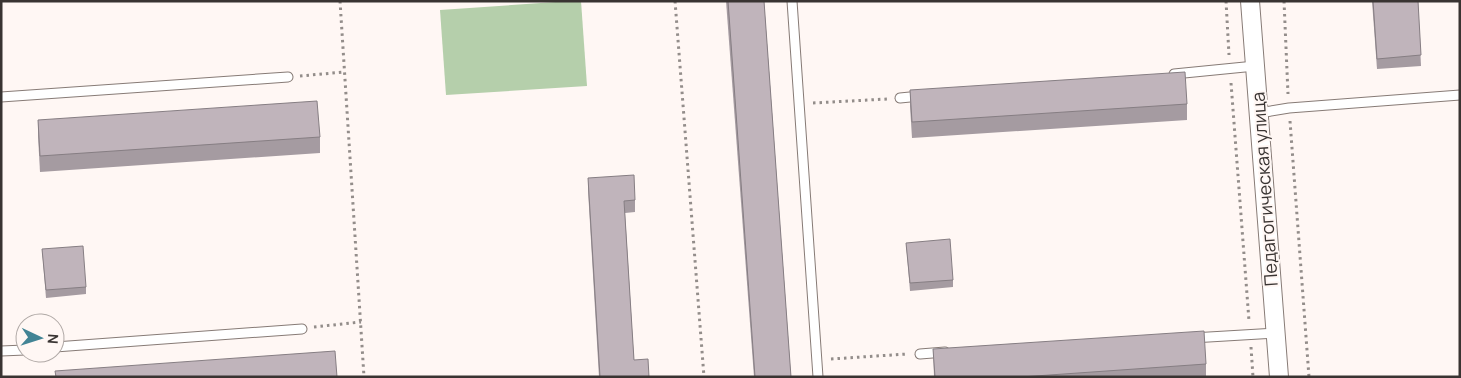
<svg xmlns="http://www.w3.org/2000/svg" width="1461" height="378" viewBox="0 0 1461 378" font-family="Manrope,sans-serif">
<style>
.green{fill:#b5cfab}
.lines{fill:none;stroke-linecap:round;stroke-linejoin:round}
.service-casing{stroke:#877b76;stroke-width:11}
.minor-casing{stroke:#877b76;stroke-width:20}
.path{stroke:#938d8a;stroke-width:3;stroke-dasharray:2.5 4;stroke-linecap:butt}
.service{stroke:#fff;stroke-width:9}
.minor{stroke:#fff;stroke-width:18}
.wall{fill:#a59ba1}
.building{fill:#c0b4bb;stroke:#867e83}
.labels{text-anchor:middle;stroke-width:4;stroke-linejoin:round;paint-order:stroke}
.street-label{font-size:18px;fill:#393432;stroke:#fff7f4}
</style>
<rect width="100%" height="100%" fill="#fff7f4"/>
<path class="green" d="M570,1H581L587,86L446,95L440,10Z"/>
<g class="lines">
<defs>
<g id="service">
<path d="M792,1L818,377"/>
<path d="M1174,74L1255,66"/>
<path d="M1,97L288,77"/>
<path d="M900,98L920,96"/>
<path d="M1259,113L1289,108L1460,95"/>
<path d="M1192,338L1276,333"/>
<path d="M55,347L302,329"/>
<path d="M1,351L25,350"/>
<path d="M920,354L945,352"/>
</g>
<path id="minor" d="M1250,1L1279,377"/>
</defs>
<use href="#service" class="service-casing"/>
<use href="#minor" class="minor-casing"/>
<g class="path">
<path d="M340,1L364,377"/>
<path d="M675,1L704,377"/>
<path d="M1226,1L1229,55"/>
<path d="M1284,1L1288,94"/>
<path d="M300,76L344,72"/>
<path d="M1231,83L1249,321"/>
<path d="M813,103L887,99"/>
<path d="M1290,121L1309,377"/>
<path d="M314,327L361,322"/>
<path d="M1251,347L1253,377"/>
<path d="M831,359L907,354"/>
</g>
<use href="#service" class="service"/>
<use href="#minor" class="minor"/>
</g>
<g class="wall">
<path d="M726,1H764L791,377H754Z"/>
<path d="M1372,1H1418L1421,66L1377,69Z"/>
<path d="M910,90L1187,104V120L912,138L910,106Z"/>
<path d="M38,120L320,137V153L40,172L38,136Z"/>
<path d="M588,178L635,200V212L625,213L634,360L649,377H599L588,190Z"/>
<path d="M906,243L953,280V287L910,291Z"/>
<path d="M42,249L86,287V294L46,298Z"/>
<path d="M933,349L1206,364V377H934Z"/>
</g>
<g class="building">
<path d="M728,1H764L791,377H755Z"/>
<path d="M1373,1H1418L1421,55L1377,59Z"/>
<path d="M1185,72L1187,104L912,122L910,90Z"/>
<path d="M317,101L320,137L40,156L38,120Z"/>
<path d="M634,175L635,200L624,201L634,360L648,359L649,377H600L588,178Z"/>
<path d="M950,239L953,280L910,283L906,243Z"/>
<path d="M83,246L86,287L46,290L42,249Z"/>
<path d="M1204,331L1206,364L1021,377H935L933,349Z"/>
<path d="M335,351L337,377H56L55,371Z"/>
</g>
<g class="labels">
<g class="street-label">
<text transform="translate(1265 189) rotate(-94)" y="6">Педагогическая улица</text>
</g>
</g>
<rect width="1461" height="378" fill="none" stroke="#393432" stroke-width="5"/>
<g transform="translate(40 338) rotate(94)"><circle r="24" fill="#fff7f4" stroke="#b0a9a6"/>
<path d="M0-4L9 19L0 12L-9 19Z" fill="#428495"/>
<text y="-8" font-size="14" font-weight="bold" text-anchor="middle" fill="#393432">N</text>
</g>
</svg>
